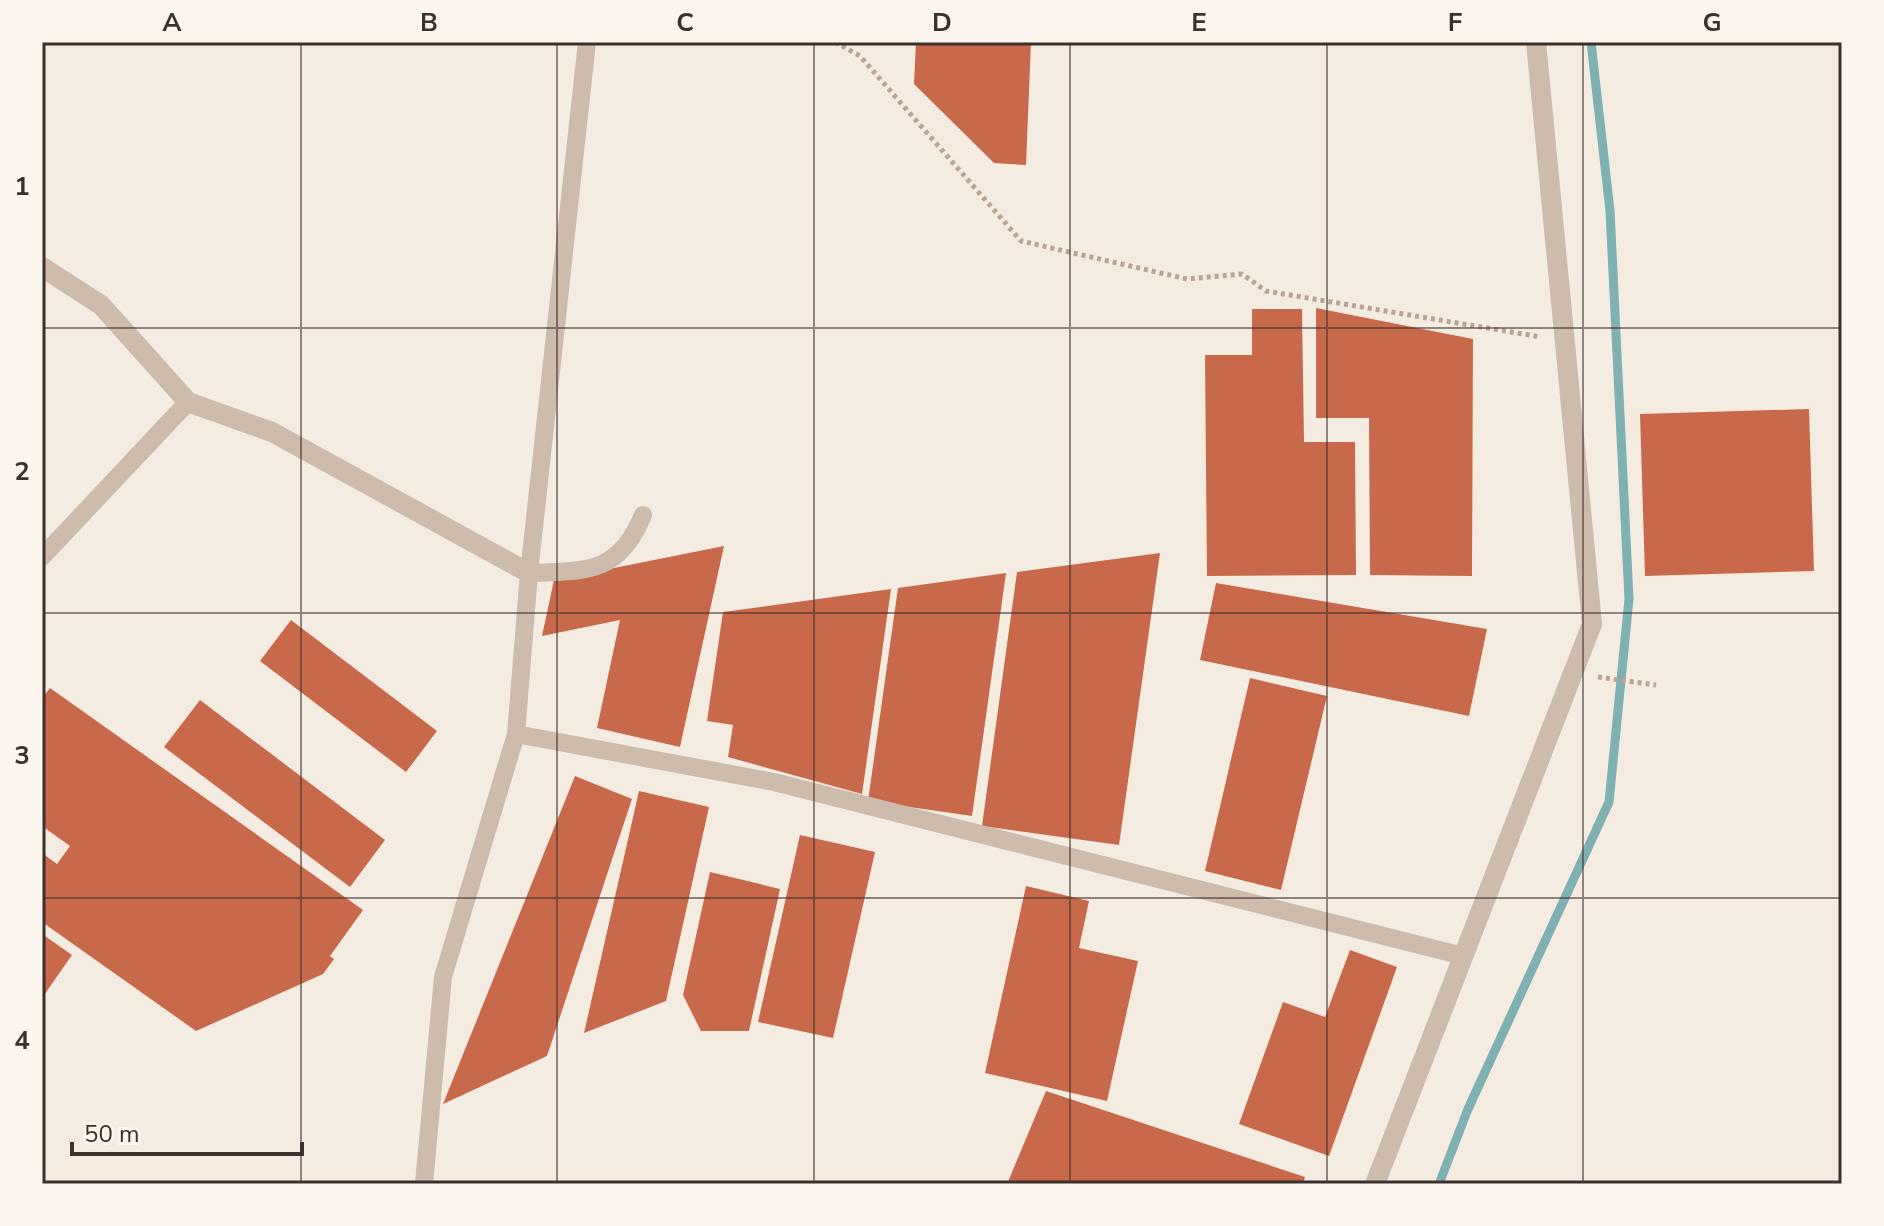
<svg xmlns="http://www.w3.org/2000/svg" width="1884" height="1226" viewBox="0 0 1884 1226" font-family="'Nunito Sans',sans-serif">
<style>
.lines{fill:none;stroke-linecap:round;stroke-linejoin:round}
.stream{stroke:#7fb0b2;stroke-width:9}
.building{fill:#c8694b}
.path{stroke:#b9a596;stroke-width:5;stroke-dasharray:4 4;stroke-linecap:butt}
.service{stroke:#cdbbac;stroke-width:18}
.minor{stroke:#cdbbac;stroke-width:20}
.grid{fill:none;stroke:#3b302b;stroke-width:2;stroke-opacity:0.55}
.neatline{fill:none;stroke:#3b302b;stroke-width:3}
.grid-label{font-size:26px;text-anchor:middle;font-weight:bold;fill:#3b302b}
</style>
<rect width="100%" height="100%" fill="#f4ebe1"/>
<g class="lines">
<path class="stream" d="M1439,1184L1468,1109L1609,802L1629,599L1610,211L1591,42"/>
</g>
<g class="building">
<path d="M916,42H1031L1026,165L994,163L914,84Z"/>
<path d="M1316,308L1473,339L1472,576L1370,575L1369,418H1316Z"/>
<path d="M1252,309H1302L1304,442H1355L1356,575L1207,576L1205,355H1252Z"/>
<path d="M1809,409L1814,571L1645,576L1640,414Z"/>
<path d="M724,546L680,747L597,728L620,620L542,636L554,580Z"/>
<path d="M1160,553L1119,845L982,826L1017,572Z"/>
<path d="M1006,573L972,816L868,801L898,588Z"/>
<path d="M1216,583L1487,629L1469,716L1200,660Z"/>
<path d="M891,589L862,794L728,757L733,725L707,721L723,612Z"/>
<path d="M291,620L437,731L406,772L260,661Z"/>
<path d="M1250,678L1327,696L1281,890L1205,871Z"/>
<path d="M50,688L363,910L330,956L334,959L323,974L196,1031L42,922V853L57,864L70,846L42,826V698Z"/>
<path d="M200,700L385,840L350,887L164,747Z"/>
<path d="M575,776L632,799L547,1056L443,1104Z"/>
<path d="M639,791L709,807L666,1001L584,1033Z"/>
<path d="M800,835L875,852L833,1038L758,1022Z"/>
<path d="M710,872L780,889L749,1031H701L683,995Z"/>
<path d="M1026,886L1089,901L1079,948L1138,961L1107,1101L985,1073Z"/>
<path d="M42,934L72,955L42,998Z"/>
<path d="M1350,950L1397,967L1329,1156L1239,1124L1283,1002L1325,1017Z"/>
<path d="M1046,1091L1305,1177L1303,1184H1007Z"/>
</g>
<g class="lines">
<g class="path">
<path d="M835,42L860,56L1021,241L1187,279L1242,274L1266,291L1541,337"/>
<path d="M1598,677L1656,685"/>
</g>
<g class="service">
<path d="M587,42L529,573L516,734L774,782L1463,956"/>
<path d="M42,557L188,402"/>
<path d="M529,573C586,571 619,574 643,515"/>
<path d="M424,1184L443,977L516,734"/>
</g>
<g class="minor">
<path d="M42,267L101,305L188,402L272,432L529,573"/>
<path d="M1375,1184L1592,624L1536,42"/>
</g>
</g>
<path class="grid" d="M301,42V1184M557,42V1184M814,42V1184M1070,42V1184M1327,42V1184M1583,42V1184M42,328H1842M42,613H1842M42,898H1842"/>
<rect width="1884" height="1226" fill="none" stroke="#fbf5ee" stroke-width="88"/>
<path d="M72 1142v12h230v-12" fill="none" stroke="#3b302b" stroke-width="4"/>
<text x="84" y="1142" font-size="24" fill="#3b302b" stroke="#fbf5ee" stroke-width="6" paint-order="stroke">50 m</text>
<rect x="44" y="44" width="1796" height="1138" class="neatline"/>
<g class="grid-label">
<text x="172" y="31">A</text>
<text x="429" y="31">B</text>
<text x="685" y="31">C</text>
<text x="942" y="31">D</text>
<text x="1199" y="31">E</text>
<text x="1455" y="31">F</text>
<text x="1712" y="31">G</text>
<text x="22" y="195">1</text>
<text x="22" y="480">2</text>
<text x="22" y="764">3</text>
<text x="22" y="1049">4</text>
</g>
</svg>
